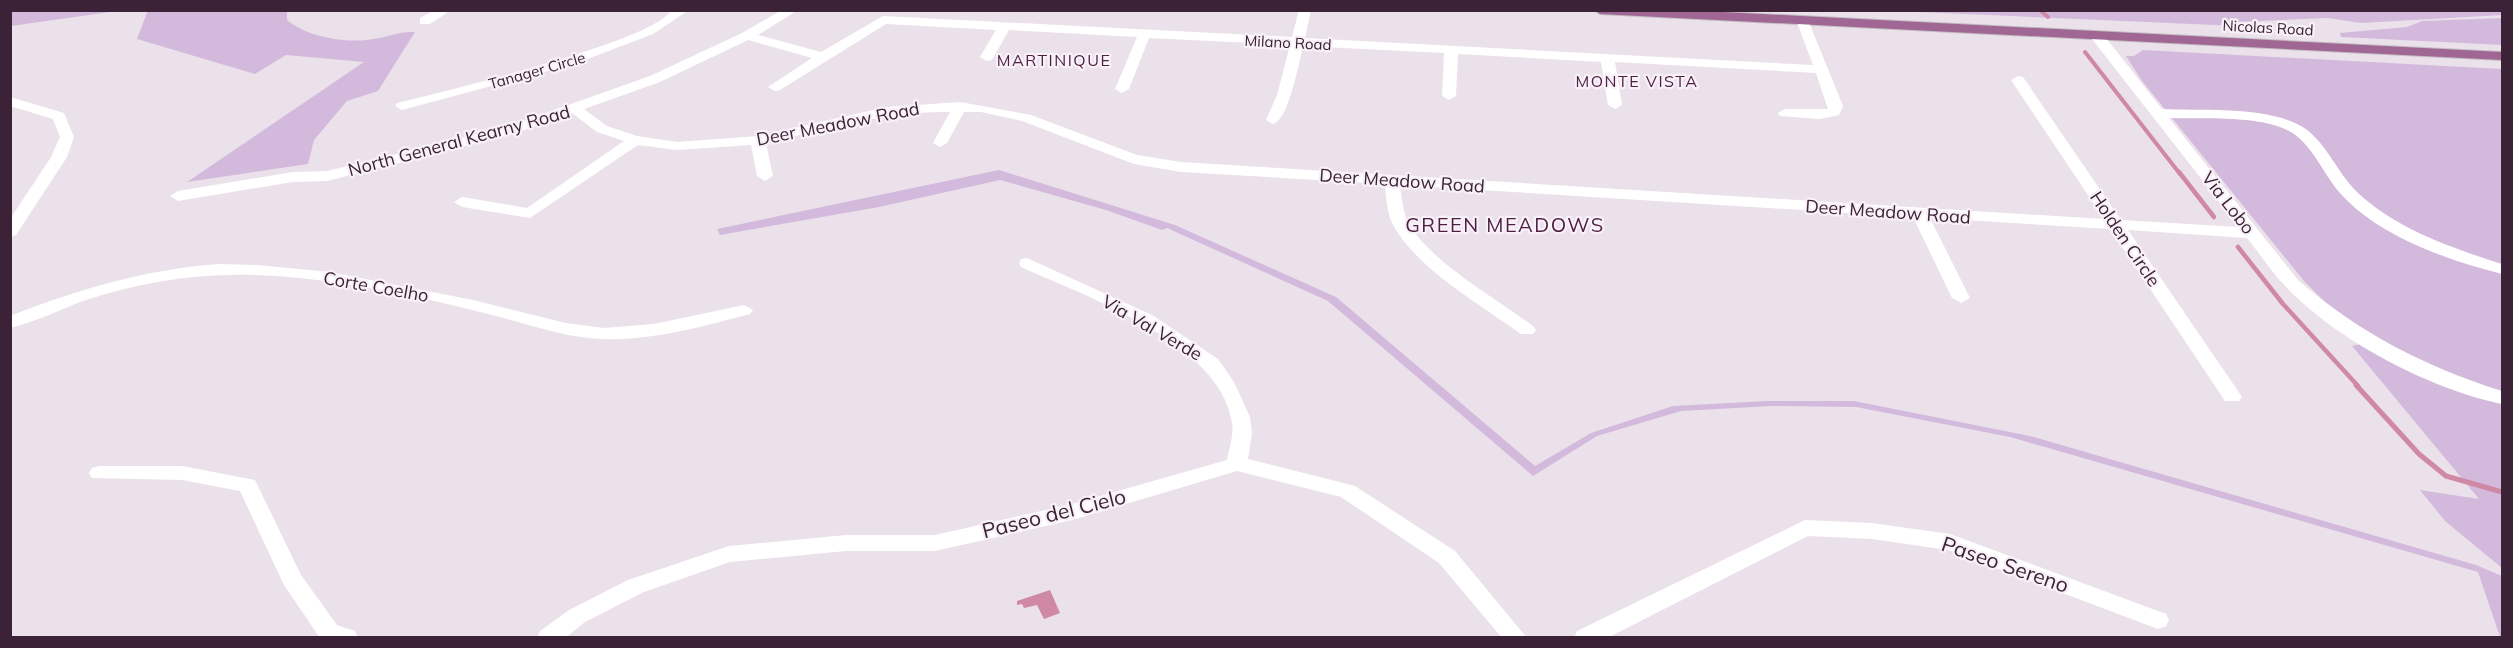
<svg xmlns="http://www.w3.org/2000/svg" width="2513" height="648" viewBox="0 0 2513 648" font-family="Mulish,sans-serif">
<style>
.green{fill:#d3badc}
.water{fill:#d089a4}
.lines{fill:none;stroke-linecap:round;stroke-linejoin:round}
.stream-far2{stroke:#d089a4;stroke-width:4}
.stream-far1{stroke:#d089a4;stroke-width:4.5}
.stream{stroke:#d089a4;stroke-width:5}
.major-casing{stroke:#c4bdc3;stroke-width:2}
.minor{fill:#fff;fill-rule:evenodd}
.major{fill:#a06694;fill-rule:evenodd}
.labels{text-anchor:middle;stroke-width:4.5;stroke-linejoin:round;paint-order:stroke}
.far-street-label{font-size:15px;fill:#3c2236;stroke:#f8f1f8}
.far-neighbourhood-label{font-size:16px;letter-spacing:1.5px;fill:#4e1e43;stroke:#f8f1f8}
.street-label{font-size:18px;fill:#3c2236;stroke:#f8f1f8}
.neighbourhood-label{font-size:20px;letter-spacing:1.5px;fill:#4e1e43;stroke:#f8f1f8}
.near-street-label{font-size:21px;fill:#3c2236;stroke:#f8f1f8}
</style>
<rect width="100%" height="100%" fill="#ebe1eb"/>
<g class="green">
<path d="M11,10H117V11L11,26Z"/>
<path d="M148,10L287,11V20C307,37 347,44 373,39C388,37 400,31 415,32L378,91L347,101L314,140L308,164L187,182L364,62L286,55L255,74L137,39Z"/>
<path d="M2502,10V15L2361,23L2328,18L2237,22V26L1896,11Z"/>
<path d="M2502,18V45L2341,37L2340,33L2407,27L2422,21Z"/>
<path d="M2143,50L2502,69V568L2445,521L2420,490L2479,499L2352,346L2366,343L2304,281L2142,81L2126,56H2134Z"/>
<path d="M999,170L1175,225L1336,297L1535,466L1591,433L1673,406L1767,401H1854L2030,436L2476,565L2502,576V637H2500L2478,572L2010,437L1856,407L1771,406L1681,411L1597,436L1533,476L1328,301L1167,228L1162,230L1106,210L1000,180L879,207L720,235L717,229Z"/>
</g>
<path class="water" d="M1050,590L1060,613L1044,619L1037,605L1024,608L1022,604L1017,605V601Z"/>
<g class="lines">
<g class="stream-far2">
<path d="M2040,10L2048,17"/>
<path d="M2114,10H2284"/>
<path d="M2085,52L2180,174"/>
</g>
<g class="stream-far1">
<path d="M2179,172L2214,217"/>
<path d="M2238,247L2283,304L2358,386"/>
</g>
<path class="stream" d="M2356,385L2419,454L2446,476L2502,492"/>
<defs>
<path id="major" d="M1594,10H1685L2502,52V60L1600,14Z"/>
</defs>
<use href="#major" class="major-casing"/>
<g class="minor">
<path d="M435,10H451L430,24H420V18Z"/>
<path d="M671,10L686,12L653,34L577,63L402,110L395,106L397,103C438,93 659,40 671,10Z"/>
<path d="M782,10H798L758,35L821,52L883,16L1292,37L1299,10H1311L1305,38L1813,65L1796,20L1802,16L1808,20L1843,106L1839,115L1820,119L1780,116L1778,113L1785,109H1828L1816,73L1615,62L1622,105L1615,109L1608,105L1601,62L1458,54L1456,96L1449,100L1442,96L1444,53L1303,46C1299,62 1289,120 1273,124L1266,120L1277,95L1290,45L1149,38L1129,89L1122,93L1115,89L1137,37L1009,30L992,60L987,61L980,57L996,30L886,24L780,90L775,91L768,87L812,58L748,40L660,82L584,109L607,126L637,136L677,142L758,136L887,107L960,102L1031,115L1137,155L1181,162L2104,219L2011,80L2018,76L2023,77L2121,220L2239,227L2092,39L2090,36L2097,32L2102,33L2162,109C2202,111 2260,106 2297,124C2324,136 2336,172 2357,192C2396,229 2452,248 2502,264V274C2447,260 2378,236 2340,193C2323,174 2311,141 2287,130C2257,115 2202,119 2169,118L2298,280C2359,333 2426,367 2502,391V404C2430,389 2338,341 2287,288C2272,273 2260,254 2247,238L2128,230L2242,397L2239,401H2225L2110,229L1930,218L1970,298L1961,303L1952,298L1913,217L1400,185C1402,199 1403,214 1410,226C1433,263 1498,300 1533,326L1536,330L1533,334H1521C1481,305 1417,269 1393,225C1387,213 1386,198 1385,184L1181,172L1134,164L1022,121L981,112H964L947,143L940,147L933,143L950,112C887,111 827,129 766,143L773,176L765,181L757,176L751,145L677,150L638,145L530,218L462,207L454,202L462,197L527,208L624,141L597,132L572,113L513,134L327,181L293,182L178,201L170,196L178,191L293,172L327,171L503,128L650,76L742,33Z"/>
<path d="M10,97L64,113L74,137L67,157L16,235L10,237V219L51,157L60,137L53,119L10,106Z"/>
<path d="M1027,258L1152,315L1218,359L1234,382L1250,417L1252,433L1248,459L1355,486L1455,551L1527,638H1502L1439,563L1341,497L1237,471L1072,520L935,551H846L730,562L644,592L585,622L565,638H537L540,631L569,610L628,580L729,546L846,535H935L1072,504L1227,460C1229,448 1234,435 1232,423C1221,343 1085,296 1021,267L1019,263L1021,259Z"/>
<path d="M220,264L257,265L330,272L473,300L566,323L604,328L654,324L744,305L753,310L750,314C704,326 652,341 603,339C564,338 526,323 488,314C413,295 334,278 256,275C196,273 139,282 83,301C59,310 35,322 10,328V316C79,289 147,269 220,264Z"/>
<path d="M99,466H182L255,480L301,575L337,625L355,631L358,638H320L284,585L240,491L182,480L92,478L89,473L92,468Z"/>
<path d="M1805,520L1872,523L1950,534L2166,614L2169,620L2166,626L2158,629L1948,550L1872,539L1808,536L1607,638H1574L1577,631Z"/>
</g>
<use href="#major" class="major"/>
</g>
<g class="labels">
<g class="far-street-label">
<text transform="translate(2268 28) rotate(3)" y="5">Nicolas Road</text>
<text transform="translate(1288 43) rotate(3)" y="5">Milano Road</text>
<text transform="translate(537 71) rotate(-16)" y="5">Tanager Circle</text>
</g>
<g class="far-neighbourhood-label">
<text x="1054" y="66">MARTINIQUE</text>
<text x="1637" y="87">MONTE VISTA</text>
</g>
<g class="street-label">
<text transform="translate(838 124) rotate(-11)" y="6">Deer Meadow Road</text>
<text transform="translate(459 141) rotate(-15)" y="6">North General Kearny Road</text>
<text transform="translate(1402 181) rotate(4)" y="6">Deer Meadow Road</text>
<text transform="translate(2228 203) rotate(52)" y="6">Via Lobo</text>
<text transform="translate(1888 212) rotate(4)" y="6">Deer Meadow Road</text>
<text transform="translate(2125 239) rotate(56)" y="6">Holden Circle</text>
<text transform="translate(376 287) rotate(10)" y="6">Corte Coelho</text>
<text transform="translate(1152 328) rotate(30)" y="6">Via Val Verde</text>
</g>
<g class="neighbourhood-label">
<text x="1505" y="232">GREEN MEADOWS</text>
</g>
<g class="near-street-label">
<text transform="translate(1054 514) rotate(-14)" y="7">Paseo del Cielo</text>
<text transform="translate(2005 565) rotate(19)" y="7">Paseo Sereno</text>
</g>
</g>
<rect width="2513" height="648" fill="none" stroke="#3c2236" stroke-width="24"/>
</svg>
